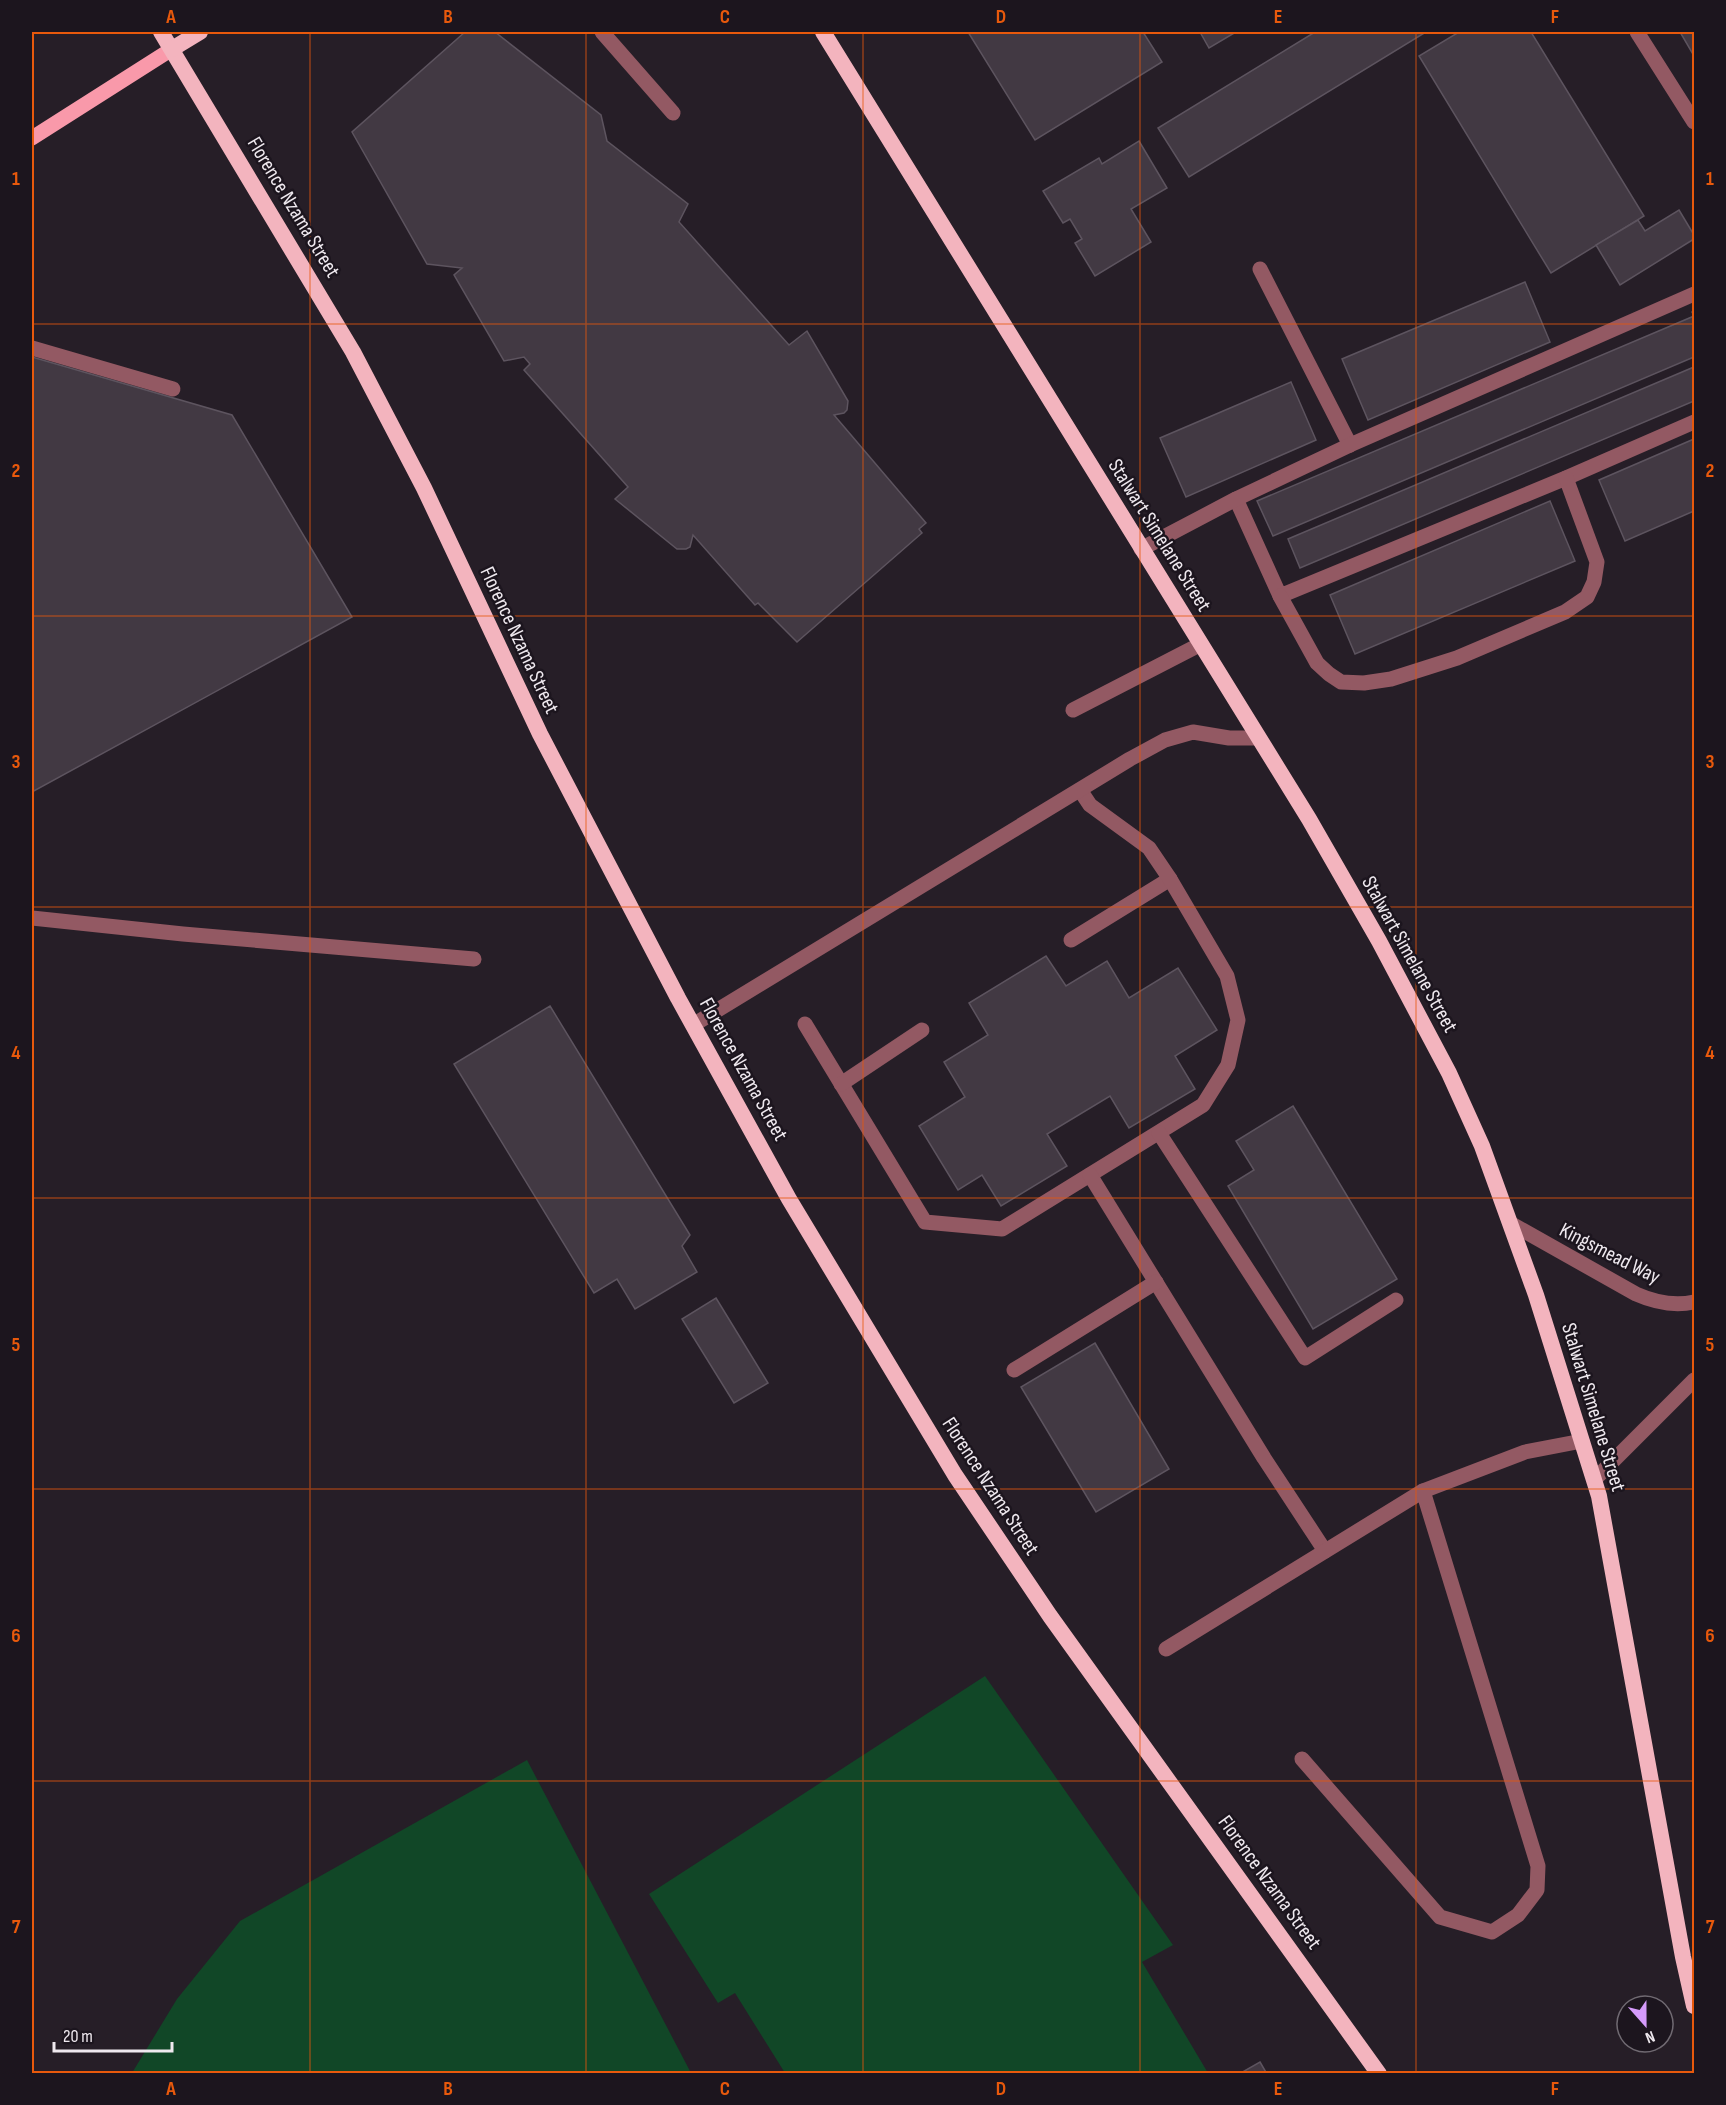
<svg xmlns="http://www.w3.org/2000/svg" width="1726" height="2105" viewBox="0 0 1726 2105" font-family="'Sofia Sans Condensed',sans-serif">
<style>
.green{fill:#114727}
.building{fill:#423943;stroke:#5d545f;stroke-width:1.5}
.lines{fill:none;stroke-linecap:round;stroke-linejoin:round}
.service{stroke:#935963;stroke-width:15}
.minor{stroke:#935963;stroke-width:15}
.primary{stroke:#f999aa;stroke-width:15}
.trunk{stroke:#f3b4be;stroke-width:16}
.grid{fill:none;stroke:#e8590c;stroke-width:1.5;stroke-opacity:0.55}
.labels{text-anchor:middle;stroke-width:5;stroke-linejoin:round;paint-order:stroke}
.street-label{font-size:21px;fill:#efe9ef;stroke:#1c151e}
.neatline{fill:none;stroke:#e8590c;stroke-width:2}
.grid-label{font-size:20px;text-anchor:middle;font-weight:bold;fill:#e8590c}
</style>
<rect width="100%" height="100%" fill="#261e27"/>
<g class="green">
<path d="M985,1676L1173,1945L1142,1962L1208,2073H785L735,1993L718,2003L649,1894Z"/>
<path d="M527,1760L691,2073H132L177,1999L240,1921Z"/>
</g>
<g class="building">
<path d="M465,32H495L601,115L607,141L688,204L679,222L789,345L807,331L848,401L847,410L844,413L834,415L926,523L919,529L922,533L797,642L758,603L755,605L693,535L690,547L686,549H677L615,499L628,487L524,370L530,364L524,357L504,361L454,275L462,268L427,264L352,132Z"/>
<path d="M968,32H1143L1162,62L1035,140Z"/>
<path d="M1200,32H1236L1209,48Z"/>
<path d="M1315,32H1426L1189,177L1158,128Z"/>
<path d="M1459,32H1531L1644,216L1551,273L1419,56Z"/>
<path d="M1680,32H1694V56Z"/>
<path d="M1139,141L1167,188L1131,209L1151,242L1095,276L1075,243L1082,239L1070,219L1063,223L1043,191L1099,158L1102,164Z"/>
<path d="M1679,210L1694,235V239L1620,285L1596,245L1638,220L1645,231Z"/>
<path d="M1525,282L1550,342L1368,420L1342,359Z"/>
<path d="M1694,311V357L1273,536L1257,501L1694,316L1692,312Z"/>
<path d="M32,357L232,415L352,617L32,792Z"/>
<path d="M1694,367V401L1300,568L1288,539Z"/>
<path d="M1291,382L1316,440L1186,497L1160,438Z"/>
<path d="M1694,439V511L1625,541L1599,480Z"/>
<path d="M1550,501L1575,561L1355,654L1330,595Z"/>
<path d="M1046,956L1066,986L1107,961L1129,998L1178,968L1217,1030L1175,1056L1195,1089L1129,1128L1110,1096L1047,1134L1067,1166L1001,1206L982,1175L958,1190L919,1126L965,1097L944,1062L988,1035L969,1003Z"/>
<path d="M550,1006L690,1235L682,1246L697,1272L635,1309L617,1279L594,1293L454,1064Z"/>
<path d="M1293,1106L1397,1279L1313,1329L1228,1186L1254,1170L1236,1141Z"/>
<path d="M716,1298L768,1383L734,1403L682,1319Z"/>
<path d="M1095,1343L1169,1469L1096,1512L1021,1387Z"/>
<path d="M1260,2062L1267,2074H1239Z"/>
</g>
<g class="lines">
<g class="service">
<path d="M602,32L673,113"/>
<path d="M1637,32L1694,122"/>
<path d="M1260,269L1350,445"/>
<path d="M32,348L173,389"/>
<path d="M1236,499L1280,596L1566,478L1694,422"/>
<path d="M1141,549L1236,499L1350,445L1694,294"/>
<path d="M1280,596L1317,663L1329,674L1341,682L1364,683L1391,679L1457,658L1565,612L1587,597L1594,582L1597,562L1566,478"/>
<path d="M1073,710L1201,644"/>
<path d="M32,918L183,934L474,959"/>
<path d="M1071,940L1170,879"/>
<path d="M805,1024L925,1222L1002,1229L1203,1105L1228,1065L1238,1020L1227,976L1170,879L1149,848L1090,805L1080,790"/>
<path d="M841,1084L922,1030"/>
<path d="M1159,1133L1305,1358L1396,1300"/>
<path d="M1090,1175L1264,1458L1325,1551"/>
<path d="M1014,1370L1156,1282"/>
<path d="M1166,1649L1423,1491L1525,1452L1582,1441"/>
<path d="M1302,1759L1440,1917L1492,1932L1518,1915L1537,1890L1538,1866L1423,1491"/>
</g>
<g class="minor">
<path d="M693,1025L1130,759L1165,740L1193,732L1229,738H1259"/>
<path d="M1510,1223L1636,1294C1654,1302 1675,1306 1694,1302"/>
<path d="M1594,1480L1694,1380"/>
</g>
<path class="primary" d="M32,138L172,49"/>
<g class="trunk">
<path d="M161,32L353,352L424,488L540,734L678,998L789,1199L955,1475L1050,1616L1379,2074"/>
<path d="M823,32L1309,819L1379,941L1449,1073L1482,1146L1536,1295L1599,1496L1683,1957L1694,2006"/>
<path d="M172,49L200,32"/>
</g>
</g>
<path class="grid" d="M310,32V2074M586,32V2074M863,32V2074M1140,32V2074M1416,32V2074M32,324H1694M32,616H1694M32,907H1694M32,1198H1694M32,1489H1694M32,1781H1694"/>
<g class="labels">
<g class="street-label">
<text transform="translate(294 207) rotate(59)" y="7">Florence Nzama Street</text>
<text transform="translate(1160 535) rotate(58)" y="7">Stalwart Simelane Street</text>
<text transform="translate(520 640) rotate(65)" y="7">Florence Nzama Street</text>
<text transform="translate(1410 954) rotate(61)" y="7">Stalwart Simelane Street</text>
<text transform="translate(744 1069) rotate(61)" y="7">Florence Nzama Street</text>
<text transform="translate(1610 1253) rotate(27)" y="7">Kingsmead Way</text>
<text transform="translate(1594 1407) rotate(73)" y="7">Stalwart Simelane Street</text>
<text transform="translate(991 1486) rotate(57)" y="7">Florence Nzama Street</text>
<text transform="translate(1270 1882) rotate(54)" y="7">Florence Nzama Street</text>
</g>
</g>
<rect width="1726" height="2105" fill="none" stroke="#1c151e" stroke-width="66"/>
<g transform="translate(1645 2024) rotate(159)"><circle r="28" fill="#1c151e" stroke="#706a72" stroke-width="1.5"/>
<path d="M0-4.5L10 22L0 15L-10 22Z" fill="#d59bfb"/>
<text y="-9" font-size="16" font-weight="bold" text-anchor="middle" fill="#efe9ef">N</text>
</g>
<path d="M54 2042v9h118v-9" fill="none" stroke="#efe9ef" stroke-width="3"/>
<text x="63" y="2042" font-size="18" fill="#efe9ef" stroke="#1c151e" stroke-width="4.5" paint-order="stroke">20 m</text>
<rect x="33" y="33" width="1660" height="2039" class="neatline"/>
<g class="grid-label">
<text x="171" y="23">A</text>
<text x="448" y="23">B</text>
<text x="725" y="23">C</text>
<text x="1001" y="23">D</text>
<text x="1278" y="23">E</text>
<text x="1555" y="23">F</text>
<text x="16" y="185">1</text>
<text x="1710" y="185">1</text>
<text x="16" y="477">2</text>
<text x="1710" y="477">2</text>
<text x="16" y="768">3</text>
<text x="1710" y="768">3</text>
<text x="16" y="1059">4</text>
<text x="1710" y="1059">4</text>
<text x="16" y="1351">5</text>
<text x="1710" y="1351">5</text>
<text x="16" y="1642">6</text>
<text x="1710" y="1642">6</text>
<text x="16" y="1933">7</text>
<text x="1710" y="1933">7</text>
<text x="171" y="2095">A</text>
<text x="448" y="2095">B</text>
<text x="725" y="2095">C</text>
<text x="1001" y="2095">D</text>
<text x="1278" y="2095">E</text>
<text x="1555" y="2095">F</text>
</g>
</svg>
